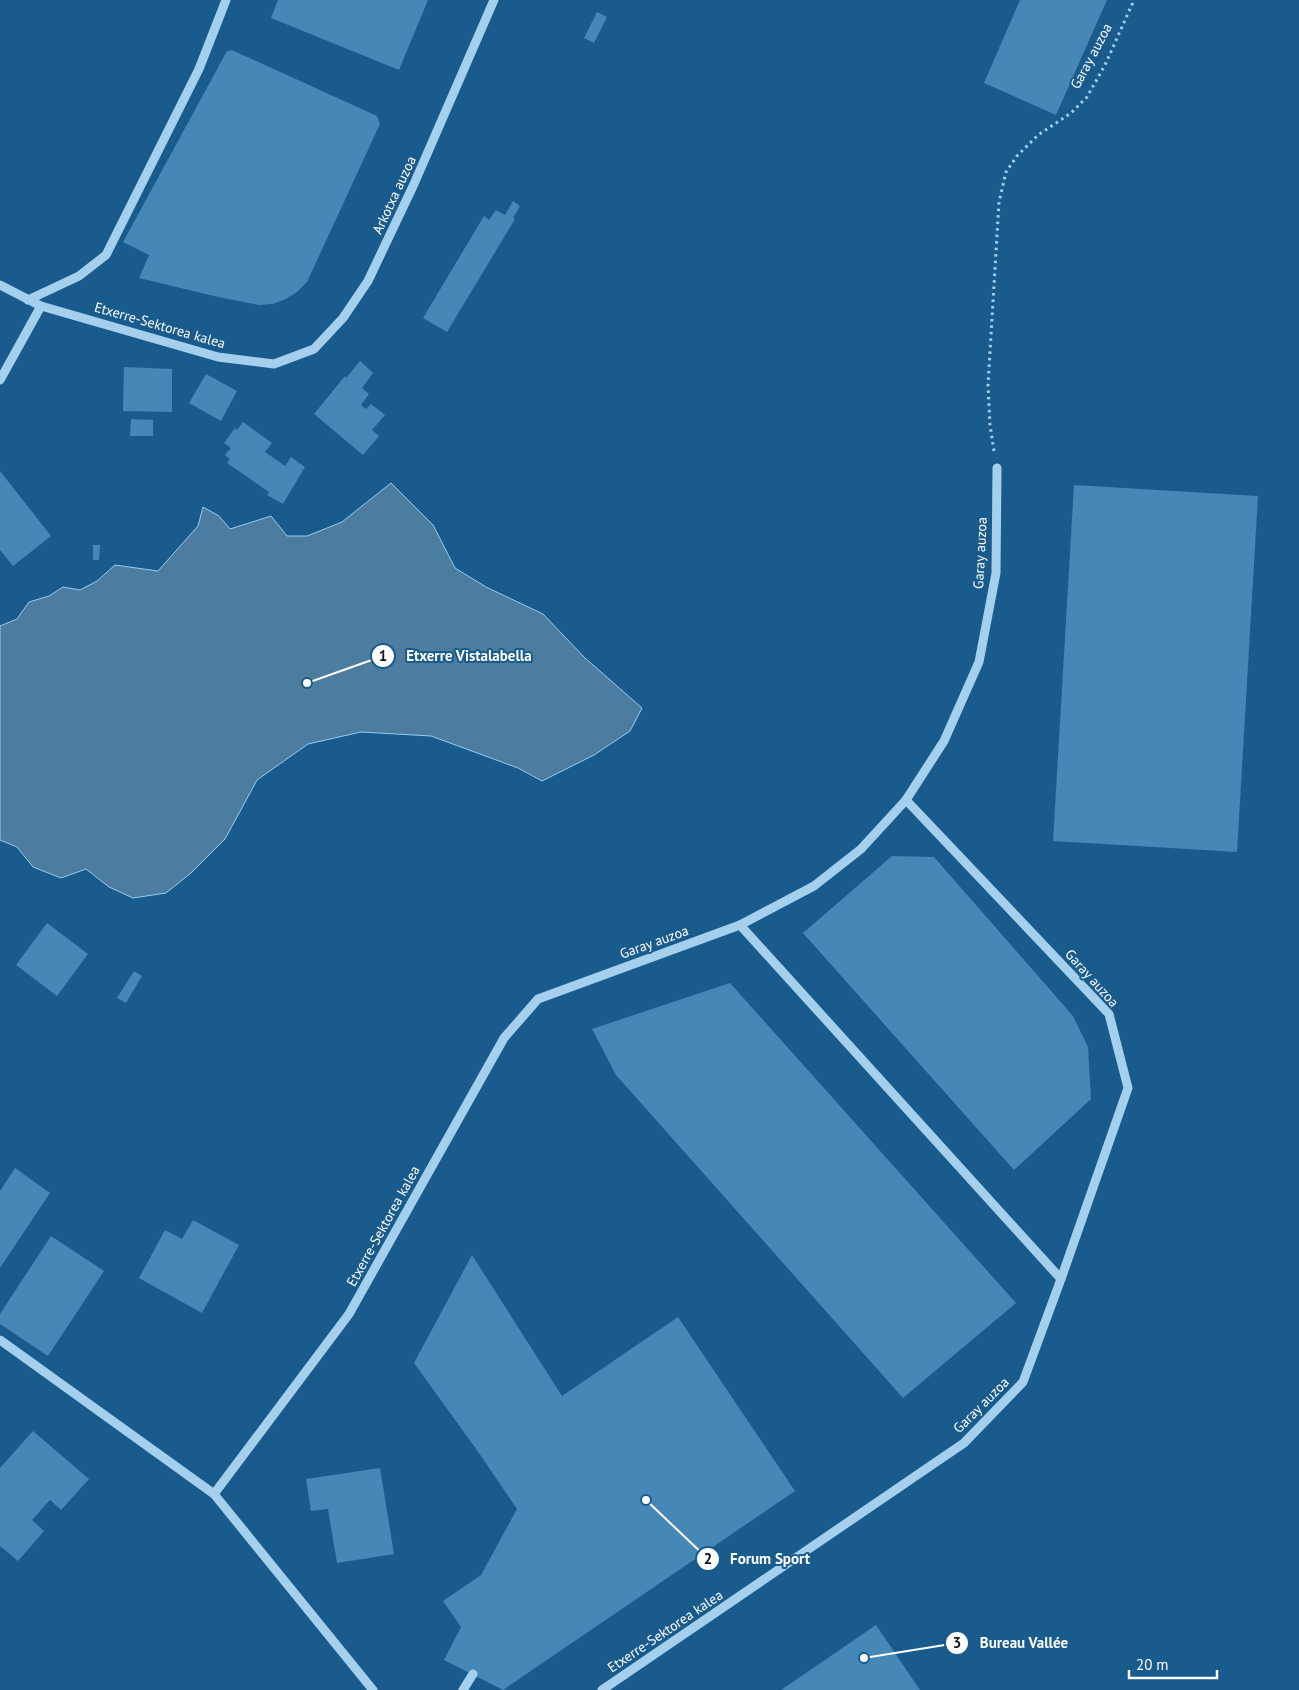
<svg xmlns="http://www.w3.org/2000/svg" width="1299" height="1690" viewBox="0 0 1299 1690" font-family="'PT Sans',sans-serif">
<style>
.water{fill:#4c7c9f;stroke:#96cdf1}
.building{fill:#4587b7}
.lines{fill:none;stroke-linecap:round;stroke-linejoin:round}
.path{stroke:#a4d0ee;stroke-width:3;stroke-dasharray:2.5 4;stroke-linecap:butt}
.minor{stroke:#a4d0ee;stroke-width:9}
.labels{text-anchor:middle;stroke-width:4;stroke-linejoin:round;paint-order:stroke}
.street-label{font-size:14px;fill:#fff;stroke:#195b8c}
.leader{fill:none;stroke:#fff;stroke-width:2}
.callout-dot{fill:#fff;stroke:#195b8c;stroke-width:2}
.mark-label{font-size:15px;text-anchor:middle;font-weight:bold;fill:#111}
.callout-label{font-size:15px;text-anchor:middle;font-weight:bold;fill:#fff;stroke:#195b8c;stroke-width:4;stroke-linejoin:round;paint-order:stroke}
</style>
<rect width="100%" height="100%" fill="#195b8c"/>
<path class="water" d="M391,483L433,525L455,568L486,587L543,614L585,658L642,708L630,731L594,755L542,781L518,768L431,736L361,732L308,744L257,780L225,839L191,873L166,893L133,898L109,887L86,869L61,878L33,867L17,847L0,840V626L17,619L29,602L49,596L63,587L80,590L97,581L115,565L158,571L198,526L203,507L219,516L230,529L271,516L287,536H307L342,522Z"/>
<g class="building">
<path d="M278,0H428L399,70L271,18Z"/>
<path d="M1020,0H1107L1056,115L984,83Z"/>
<path d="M597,12L607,17L594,43L584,38Z"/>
<path d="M232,50L377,116L380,124L307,282L297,292L286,299L273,304L259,305L214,296L139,278L149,255L123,242L227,51Z"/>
<path d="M513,201L520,206L513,218L515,219L447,332L423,318L484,216L489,220L496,210L505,215Z"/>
<path d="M360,361L373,373L362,388L369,394L361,405L366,409L371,404L385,415L372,430L379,436L363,455L314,414L345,376L346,378Z"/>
<path d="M124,367L172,369V412L123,411Z"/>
<path d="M206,374L237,391L221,421L189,403Z"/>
<path d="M131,419L153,420V436H130Z"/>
<path d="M243,422L272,443L265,452L285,466L291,457L305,467L283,504L267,495L269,492L227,463L230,459L225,455L231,448L224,443L235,428L237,430Z"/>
<path d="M0,471L51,536L13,566L0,550Z"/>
<path d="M1074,485L1258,496L1237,852L1053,841Z"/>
<path d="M93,545H100L99,560H93Z"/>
<path d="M892,856L934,857L1073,1016L1088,1047L1091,1099L1014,1170L803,933Z"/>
<path d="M47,923L88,954L57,996L16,965Z"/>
<path d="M134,971L142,976L126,1003L117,998Z"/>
<path d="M730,983L1016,1303L903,1398L616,1075L592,1029Z"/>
<path d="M15,1168L50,1193L0,1268V1191Z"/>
<path d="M193,1220L239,1245L202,1313L139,1278L165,1230L182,1239Z"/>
<path d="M51,1236L104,1271L48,1356L0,1324V1314Z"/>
<path d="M472,1255L562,1396L678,1317L795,1491L503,1690L444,1660L461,1627L443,1601L481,1575L517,1509L479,1453L414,1363Z"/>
<path d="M33,1431L89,1479L61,1510L50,1500L32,1520L44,1531L18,1561L0,1546V1468Z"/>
<path d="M380,1468L394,1554L337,1563L328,1509L311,1511L306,1479Z"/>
<path d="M876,1625L920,1690H781Z"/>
</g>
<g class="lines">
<path class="path" d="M994,451L990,425L988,385L999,202L1006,172L1017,156L1038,135L1071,113L1087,97L1105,65L1134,0"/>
<g class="minor">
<path d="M0,285L41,306L218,357L274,364L314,349L343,318L368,281L414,184L494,0"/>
<path d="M28,300L79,276L106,255L199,69L226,0"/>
<path d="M0,380L41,306"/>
<path d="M740,925L1061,1279"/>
<path d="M0,1340L214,1494L373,1690"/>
<path d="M214,1494L349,1314L504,1038L538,999L740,925L814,886L861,849L906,800L944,741L979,662L996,573L997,468"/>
<path d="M463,1690L473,1674"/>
<path d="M602,1690L964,1443L1023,1382L1061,1279L1128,1088L1109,1014L906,800"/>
</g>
</g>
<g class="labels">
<g class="street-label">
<text transform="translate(1091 56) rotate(-62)" y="5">Garay auzoa</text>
<text transform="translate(394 195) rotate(-65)" y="5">Arkotxa auzoa</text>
<text transform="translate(160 325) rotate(16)" y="5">Etxerre-Sektorea kalea</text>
<text transform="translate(980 553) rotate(-87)" y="5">Garay auzoa</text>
<text transform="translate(654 942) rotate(-20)" y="5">Garay auzoa</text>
<text transform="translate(1092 978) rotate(48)" y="5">Garay auzoa</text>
<text transform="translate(383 1226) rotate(-61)" y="5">Etxerre-Sektorea kalea</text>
<text transform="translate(981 1405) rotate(-45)" y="5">Garay auzoa</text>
<text transform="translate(665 1631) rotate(-34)" y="5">Etxerre-Sektorea kalea</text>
</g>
</g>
<path class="leader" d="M307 683L383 656M646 1500L708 1559M864 1658L957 1643"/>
<g class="callout-dot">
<circle cx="307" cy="683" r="5"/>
<circle cx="646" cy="1500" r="5"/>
<circle cx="864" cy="1658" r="5"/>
<circle cx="383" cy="656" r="12"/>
<circle cx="708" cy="1559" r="12"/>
<circle cx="957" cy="1643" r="12"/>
</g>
<g class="mark-label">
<text x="383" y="661">1</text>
<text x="708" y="1564">2</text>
<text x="957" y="1648">3</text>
</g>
<g class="callout-label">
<text x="469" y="661">Etxerre Vistalabella</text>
<text x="770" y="1564">Forum Sport</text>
<text x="1024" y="1648">Bureau Vallée</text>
</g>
<path d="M1129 1670v8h88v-8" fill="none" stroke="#ffffff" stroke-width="2.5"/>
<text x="1136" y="1670" font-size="15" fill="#ffffff" stroke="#195b8c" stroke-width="4" paint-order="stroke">20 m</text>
</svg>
